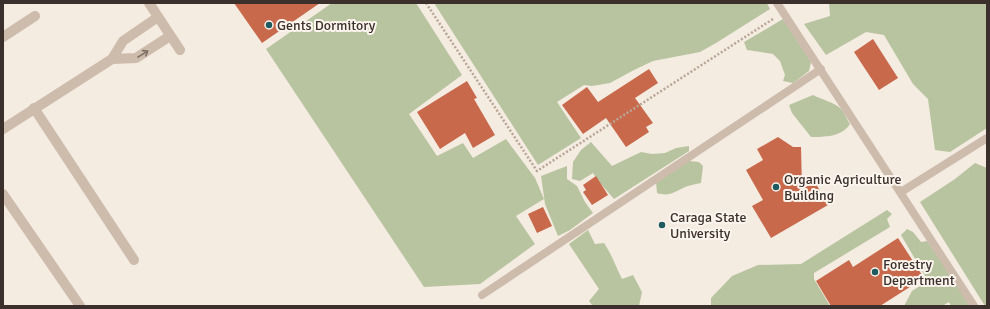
<svg xmlns="http://www.w3.org/2000/svg" width="990" height="309" viewBox="0 0 990 309" font-family="Signika,sans-serif">
<style>
.green{fill:#b8c4a0}
.building{fill:#c8694b}
.lines{fill:none;stroke-linecap:round;stroke-linejoin:round}
.path{stroke:#b9a596;stroke-width:2.5;stroke-dasharray:2 2;stroke-linecap:butt}
.lane{stroke:#cdbbac;stroke-width:8}
.street{stroke:#cdbbac;stroke-width:10}
.oneway{stroke:#7d6f65}
.poi-dot{fill:#1f5a5e;stroke:#fbf5ee;stroke-width:1.5}
.labels{text-anchor:middle;stroke-width:4;stroke-linejoin:round;paint-order:stroke}
.poi-label{font-size:14px;fill:#3b302b;stroke:#fbf5ee;text-anchor:start}
</style>
<rect width="100%" height="100%" fill="#f4ebe1"/>
<g class="green">
<path d="M332,3H416L462,75L409,114L437,156L463,143L473,158L506,139L535,178L544,199L516,216L535,244L480,284L424,287L266,49Z"/>
<path d="M434,3H767L770,9L716,43L700,52L653,61L634,70L610,83L592,86L584,85L557,102L581,138L538,165Z"/>
<path d="M829,3H987V128L950,152L935,150L928,99L913,84L884,35L866,32L826,55L804,24L830,16Z"/>
<path d="M783,19L811,62L809,71L793,83L783,81L785,75L780,61L773,54L747,50L744,42Z"/>
<path d="M813,95C822,100 835,102 842,110C845,114 847,120 850,124C842,137 824,137 811,137L792,113L789,105Z"/>
<path d="M591,142L612,166L641,152L652,154L665,153L676,148L689,146V151L614,199L601,184L593,173L580,181L572,179L573,162L581,150Z"/>
<path d="M689,161L699,162L703,166L701,183C696,184 690,185 685,187C674,192 670,197 657,193L656,182Z"/>
<path d="M975,163L987,168V306H985L920,202L955,179Z"/>
<path d="M567,166V179L577,186L585,202L593,213L570,230L558,236L545,204L541,176Z"/>
<path d="M887,210L892,214L887,219L890,227L814,273V279L830,306H711V298L732,276L758,265L801,264Z"/>
<path d="M907,229L913,232L921,242L927,241L971,306H951L949,302L942,306H904L912,291L928,281L901,235Z"/>
<path d="M588,230L595,244L604,243C612,255 616,267 622,279L633,275L642,292L639,306H593L589,301L599,289L569,244Z"/>
</g>
<g class="building">
<path d="M234,3H320L262,43Z"/>
<path d="M873,39L898,78L879,90L854,52Z"/>
<path d="M649,69L658,83L635,98L653,123L646,127L649,132L626,147L606,118L583,134L562,105L587,87L598,102Z"/>
<path d="M467,81L477,98L474,99L495,135L473,148L465,133L440,149L417,112Z"/>
<path d="M778,137L793,147H801L802,189L815,182L828,205L771,238L752,206L763,200L746,170L763,160L757,149Z"/>
<path d="M596,176L608,195L592,205L583,192L586,190L583,185Z"/>
<path d="M543,207L552,226L537,233L528,214Z"/>
<path d="M898,238L924,278L880,306H831L816,281L849,260L853,267Z"/>
</g>
<g class="lines">
<path class="path" d="M426,3L537,171L773,19"/>
<g class="lane">
<path d="M777,3L974,306"/>
<path d="M901,192L987,138"/>
<path d="M482,295L821,69"/>
</g>
<g class="street">
<path d="M149,3L180,50"/>
<path d="M3,37L35,16"/>
<path d="M112,59L136,58L170,36"/>
<path d="M34,108L134,260"/>
<path d="M3,129L112,59L123,41L158,17"/>
<path d="M3,194L80,306"/>
</g>
</g>
<defs><path id="oneway-shaft" d="M-6 0H5M1.5-3L5.5 0L1.5 3" fill="none" stroke-width="1.6" stroke-linecap="round" stroke-linejoin="round"/></defs>
<use class="oneway" href="#oneway-shaft" transform="translate(143 54) rotate(-32)"/>
<g class="poi-dot">
<circle cx="269" cy="25" r="4"/>
<circle cx="776" cy="187" r="4"/>
<circle cx="662" cy="225" r="4"/>
<circle cx="875" cy="272" r="4"/>
</g>
<g class="labels">
<g class="poi-label">
<text x="277" y="30">Gents Dormitory</text>
<text x="784" y="184">Organic Agriculture<tspan x="784" dy="16">Building</tspan></text>
<text x="670" y="222">Caraga State<tspan x="670" dy="16">University</tspan></text>
<text x="883" y="269">Forestry<tspan x="883" dy="16">Department</tspan></text>
</g>
</g>
<rect width="990" height="309" fill="none" stroke="#3b302b" stroke-width="8"/>
</svg>
